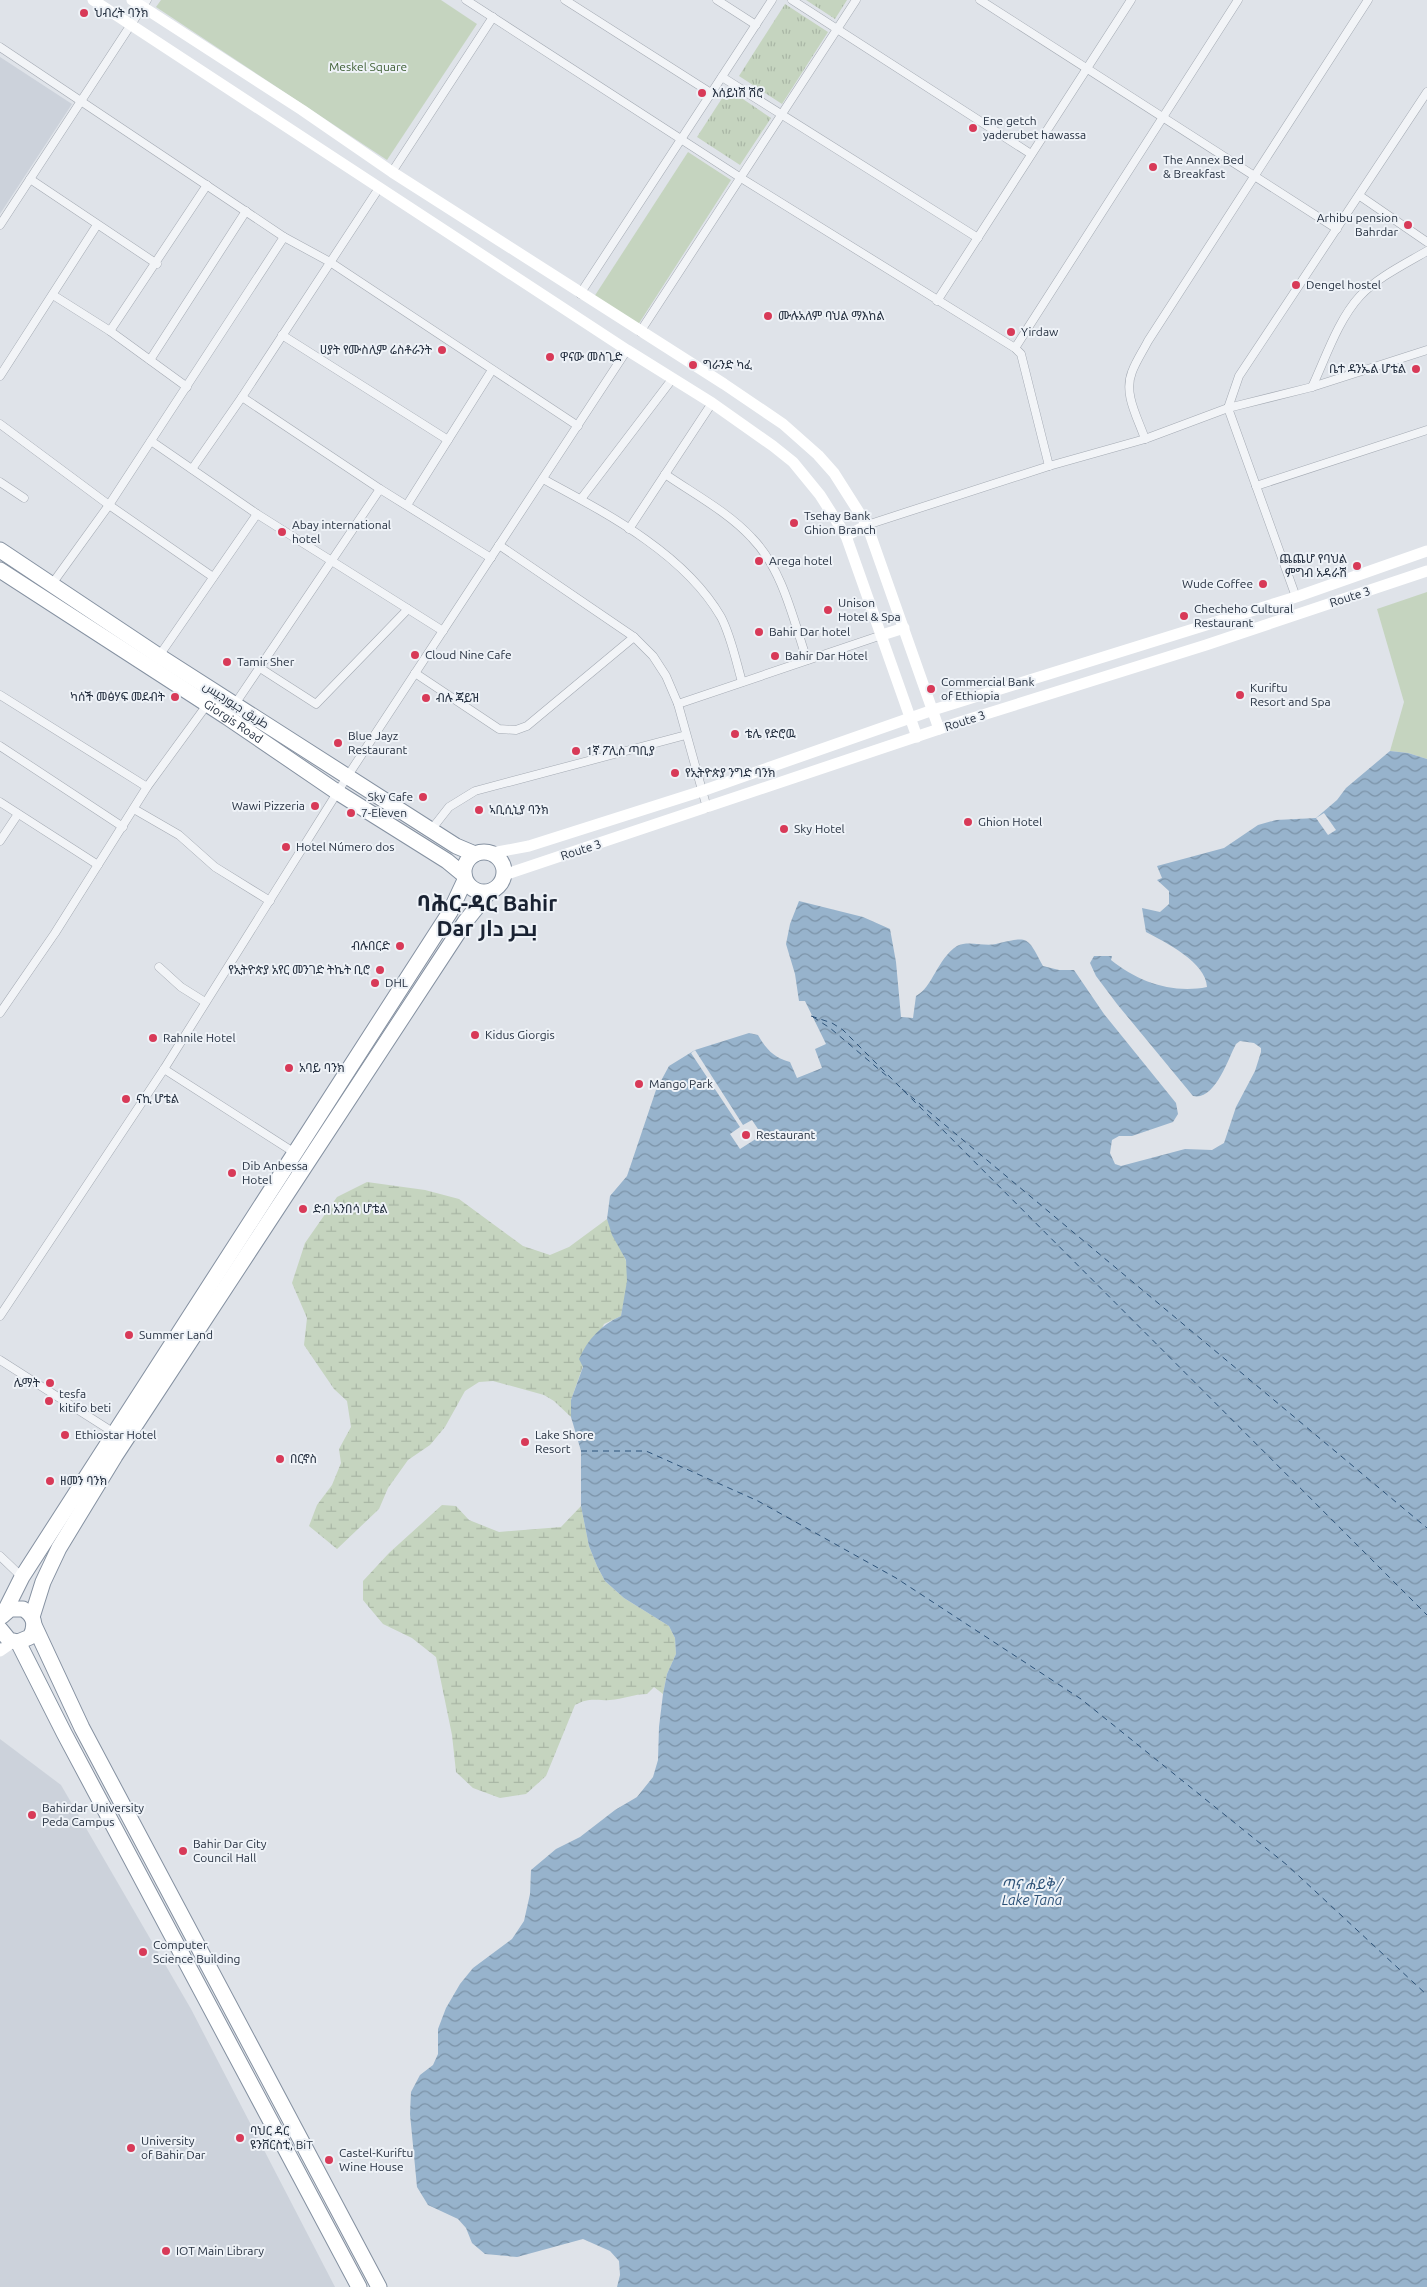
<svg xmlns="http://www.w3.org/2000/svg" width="1427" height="2287" viewBox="0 0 1427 2287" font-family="Ubuntu,Cairo,'Noto Sans Ethiopic',sans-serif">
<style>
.built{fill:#ccd2db}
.grass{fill:url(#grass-tufts)}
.wetland{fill:url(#wetland-marsh)}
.green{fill:#c5d4bf}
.water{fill:url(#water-waves)}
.pier{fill:#dfe3e9}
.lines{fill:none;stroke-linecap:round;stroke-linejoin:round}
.ferry{stroke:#2d5278;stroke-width:1;stroke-dasharray:6 5;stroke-linecap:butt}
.street-casing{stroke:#a4aab3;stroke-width:9}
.highway-casing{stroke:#8591a1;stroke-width:17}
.street{stroke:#f2f4f7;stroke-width:8}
.secondary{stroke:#fff;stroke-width:11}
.highway{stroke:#fff;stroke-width:15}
.poi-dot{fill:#d83a58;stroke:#eef2f7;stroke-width:2}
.labels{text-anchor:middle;stroke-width:4;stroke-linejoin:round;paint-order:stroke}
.poi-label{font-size:12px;fill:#263141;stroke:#eef2f7;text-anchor:start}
.park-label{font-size:12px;fill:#3d5e33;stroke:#eef2f7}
.street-label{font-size:12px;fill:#263141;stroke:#eef2f7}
.water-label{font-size:14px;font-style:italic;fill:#2d5278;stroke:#eef2f7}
.town-label{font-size:22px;font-weight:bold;fill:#192232;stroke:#eef2f7}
</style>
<defs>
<pattern id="grass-tufts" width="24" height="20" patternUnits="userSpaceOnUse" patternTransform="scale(1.25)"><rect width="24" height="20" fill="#c5d4bf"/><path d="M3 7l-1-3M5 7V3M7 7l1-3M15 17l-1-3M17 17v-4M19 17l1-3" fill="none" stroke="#a9b6a5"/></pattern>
<pattern id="wetland-marsh" width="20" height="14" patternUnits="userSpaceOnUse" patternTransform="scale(1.25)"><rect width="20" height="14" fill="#c5d4bf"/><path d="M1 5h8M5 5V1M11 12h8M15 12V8" fill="none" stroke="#a9b6a5"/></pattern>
<pattern id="water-waves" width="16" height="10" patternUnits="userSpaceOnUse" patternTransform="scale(1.25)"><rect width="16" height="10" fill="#97b3cc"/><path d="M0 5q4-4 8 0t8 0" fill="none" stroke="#7b92a7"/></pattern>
</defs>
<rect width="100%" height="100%" fill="#dfe3e9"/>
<g class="built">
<path d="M0,57L72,104L0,214Z"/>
<path d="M0,1739L61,1785L191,2009L335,2287H0Z"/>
</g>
<g class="grass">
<path d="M806,0H847L835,19Z"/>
<path d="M785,4L828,32L782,104L739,76Z"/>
<path d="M728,89L771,118L740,165L697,137Z"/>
</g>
<g class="wetland">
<path d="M367,1182L425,1190L459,1199L523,1246L550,1255L569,1247L607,1219C612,1233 619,1245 625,1258C632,1276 624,1299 621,1316L604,1324L583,1366L571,1400V1417L554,1401L544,1395L493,1381L479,1382L465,1391L445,1427L430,1445L408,1460L388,1488L379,1509L337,1549L309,1526L317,1505L332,1485L341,1463L339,1449L351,1427L347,1401L334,1389L304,1345L307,1318L292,1283L305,1243L337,1197Z"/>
<path d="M442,1505L456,1506L469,1520L499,1532L561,1527L581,1506L589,1546L597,1566L605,1581L624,1598L669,1626L675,1638L676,1654L667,1674L663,1694L654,1687L647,1694C634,1694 623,1699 610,1700C594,1701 591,1697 575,1705L546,1776L526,1794L500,1798L473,1788L456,1772L452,1735L436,1657L412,1638L383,1624L363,1600V1581L389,1553Z"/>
</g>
<g class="green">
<path d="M161,0H441L477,24L387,160L156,7Z"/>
<path d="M688,152L731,180L636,328L592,300Z"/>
<path d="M1427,592V759L1408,753L1390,751L1404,702L1377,609Z"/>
</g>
<path class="water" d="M1390,751L1408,753L1427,759V2287H617L620,2275L619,2261L610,2251L583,2239L517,2257L485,2254L472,2243L466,2228L458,2219L428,2205L417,2187L410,2114L411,2092L420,2075L433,2065L438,2054V2029L446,2008L460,1984L473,1968L512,1939L524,1921L530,1894L531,1870L556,1849L580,1837L615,1810L637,1797L653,1777L658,1760L659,1727L663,1694L667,1674L676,1654L675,1638L669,1626L624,1598L605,1581L597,1566L589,1546L581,1506V1451L571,1417V1400L583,1367L579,1359C588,1339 601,1325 621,1316L627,1281L626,1260L612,1235L607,1219L610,1196L627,1176L656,1090L669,1066L695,1050L749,1033L758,1035C766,1049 774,1058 790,1062L797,1078L822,1068L815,1049L826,1044L805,1001H799L795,974L786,944L790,924L799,901L863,917L890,929L896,962L901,1017L913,1018L916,996C933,987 937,959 957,946C969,940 984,947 996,944C1029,936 1027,936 1043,966L1059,970H1074L1104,1014L1176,1103L1178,1114L1173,1122L1132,1136H1119L1112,1140L1110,1153L1115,1164L1121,1166L1185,1149L1212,1150L1224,1143L1236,1107L1255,1071L1261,1052V1048L1254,1043L1240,1041L1236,1044C1228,1059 1215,1101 1193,1096L1117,1004L1096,976L1090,963L1094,956H1112L1111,960C1138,982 1173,994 1207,987C1206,962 1165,942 1146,932L1142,908L1160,912L1169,904V891L1157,880L1162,878L1157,866L1224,848L1258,825L1276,820L1316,818L1337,800L1346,788Z"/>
<g class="pier">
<path d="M1324,813L1336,830L1328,835L1316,818Z"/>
<path d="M695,1050L743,1125L752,1120L762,1135L740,1149L730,1134L740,1127L691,1053Z"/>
</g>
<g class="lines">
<g class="ferry">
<path d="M811,1016L832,1023L843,1030L1427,1615"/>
<path d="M813,1017L830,1028L888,1077"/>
<path d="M902,1089L1427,1528"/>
<path d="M581,1451H646L758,1501L896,1578L1081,1699L1287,1865L1427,1995"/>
</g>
<defs>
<g id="street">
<path d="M466,0L741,178L1015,348L1021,354L1049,466"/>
<path d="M565,0L711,93"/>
<path d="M717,0L756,25"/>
<path d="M792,0L1031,154"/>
<path d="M980,0L1337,229"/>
<path d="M0,47L284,237L330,262L578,426"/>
<path d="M722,77L978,238"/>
<path d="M392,172L493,17"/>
<path d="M30,179L157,264"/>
<path d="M1360,196L1427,242"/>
<path d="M0,225L147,0"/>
<path d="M580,294L772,0"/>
<path d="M53,295L110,331L187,387"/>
<path d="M937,301L1131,0"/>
<path d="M110,331L207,185"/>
<path d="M640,332L856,0"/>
<path d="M282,335L448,440"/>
<path d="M1015,348L1238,0"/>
<path d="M150,360L246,211"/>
<path d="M0,376L97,225"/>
<path d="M1312,387C1326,357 1338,320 1360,296C1378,277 1405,264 1427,251"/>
<path d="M242,397L380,489L491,558"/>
<path d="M0,424L109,505L213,577"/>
<path d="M1145,439C1138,418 1123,394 1132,372C1136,361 1143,351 1148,341L1368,0"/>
<path d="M151,441L257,514L443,631"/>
<path d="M192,469L242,397L379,188"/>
<path d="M665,474C694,494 728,512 752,538C783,570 793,619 807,660"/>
<path d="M543,479C606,513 684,553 721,617C731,636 736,661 742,682"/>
<path d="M0,482L24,498"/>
<path d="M1256,486L1427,430"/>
<path d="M581,499L673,378"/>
<path d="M407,505L492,370"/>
<path d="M867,525L1049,466L1145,439L1228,408L1312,387L1427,350"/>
<path d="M629,529L712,403"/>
<path d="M499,545L634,637L653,656L666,676L678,704L707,808"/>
<path d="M52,584L109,505L284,237"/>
<path d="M1296,597L1228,408L1239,376L1427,92"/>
<path d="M159,656L257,514"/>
<path d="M260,668L316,704L408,609"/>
<path d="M415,673L499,729L516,730L527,726L634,637"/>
<path d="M0,695L147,787"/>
<path d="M678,704L882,635"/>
<path d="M233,707L380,489"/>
<path d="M0,746L123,827"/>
<path d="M0,802L98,865"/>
<path d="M134,809L179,835L215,867L270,901"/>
<path d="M431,830L449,807L475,791L686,735"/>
<path d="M0,841L18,814"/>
<path d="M159,967L181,987L205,1002"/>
<path d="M0,1013L55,933L147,787L209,702"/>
<path d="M164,1069L295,1153"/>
<path d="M0,1316L164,1069L347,777L627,350"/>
<path d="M0,1360L116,1434"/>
<path d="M0,1556L22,1577"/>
</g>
<g id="highway">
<path d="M0,550L159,656L456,846L475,854"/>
<path id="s1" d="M0,570L227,717L337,792L447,861L464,875"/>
<circle cx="484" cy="872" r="20"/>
<path d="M4,1613L22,1577L450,912L465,880"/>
<path d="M32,1617L43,1582L59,1548L115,1456L465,922L489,892"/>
<path d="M34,1625L82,1728L379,2287"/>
<path d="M0,1629L9,1640L18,1642L30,1637C37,1625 34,1615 23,1609H10L2,1616"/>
<path d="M18,1642L64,1733L359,2287"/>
</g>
</defs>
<use href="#street" class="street-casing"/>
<use href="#highway" class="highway-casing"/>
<use href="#street" class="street"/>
<g class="secondary">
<path d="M93,0L627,350L712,403L773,446L793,462L820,495L846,536L917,737"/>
<path d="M132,0L302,110L392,172L724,384L783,424L818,455L834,473L867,525L939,729"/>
<path d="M846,536L867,525"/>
<path d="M882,635L904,628"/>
<path d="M492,853L529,846L702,791L933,710L1296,597L1427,551"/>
<path d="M504,875L957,723L1206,645L1427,571"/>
<path d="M0,1651L13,1642"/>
</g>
<use href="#highway" class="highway"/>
</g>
<g class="poi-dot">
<circle cx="84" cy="13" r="5"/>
<circle cx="702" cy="93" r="5"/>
<circle cx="973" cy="128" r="5"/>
<circle cx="1153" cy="167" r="5"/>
<circle cx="1408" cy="225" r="5"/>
<circle cx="1296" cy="285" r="5"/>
<circle cx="768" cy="316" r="5"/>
<circle cx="1011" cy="332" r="5"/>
<circle cx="442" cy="350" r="5"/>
<circle cx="550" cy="357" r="5"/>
<circle cx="693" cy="365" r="5"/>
<circle cx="1416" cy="369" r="5"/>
<circle cx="794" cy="523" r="5"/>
<circle cx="282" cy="532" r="5"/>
<circle cx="759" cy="561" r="5"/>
<circle cx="1357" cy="566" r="5"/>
<circle cx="1263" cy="584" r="5"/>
<circle cx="828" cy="610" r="5"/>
<circle cx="1184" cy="616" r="5"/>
<circle cx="759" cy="632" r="5"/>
<circle cx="415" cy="655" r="5"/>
<circle cx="775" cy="656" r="5"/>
<circle cx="227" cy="662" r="5"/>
<circle cx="931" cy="689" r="5"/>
<circle cx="1240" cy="695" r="5"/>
<circle cx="175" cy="697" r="5"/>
<circle cx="426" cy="698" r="5"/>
<circle cx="735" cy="734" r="5"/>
<circle cx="338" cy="743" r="5"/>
<circle cx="576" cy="751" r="5"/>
<circle cx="675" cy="773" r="5"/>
<circle cx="423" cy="797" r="5"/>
<circle cx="315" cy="806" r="5"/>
<circle cx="479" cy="810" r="5"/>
<circle cx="351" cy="813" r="5"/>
<circle cx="968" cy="822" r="5"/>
<circle cx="784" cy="829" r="5"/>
<circle cx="286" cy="847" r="5"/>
<circle cx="400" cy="946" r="5"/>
<circle cx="380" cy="970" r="5"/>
<circle cx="375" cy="983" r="5"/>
<circle cx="475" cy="1035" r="5"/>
<circle cx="153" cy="1038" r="5"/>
<circle cx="289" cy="1068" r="5"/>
<circle cx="639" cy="1084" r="5"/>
<circle cx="126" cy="1099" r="5"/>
<circle cx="746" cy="1135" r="5"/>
<circle cx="232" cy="1173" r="5"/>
<circle cx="303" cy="1209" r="5"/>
<circle cx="129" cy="1335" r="5"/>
<circle cx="50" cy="1383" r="5"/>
<circle cx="49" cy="1401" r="5"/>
<circle cx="65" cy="1435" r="5"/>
<circle cx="525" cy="1442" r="5"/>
<circle cx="280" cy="1459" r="5"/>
<circle cx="50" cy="1481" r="5"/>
<circle cx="32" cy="1815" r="5"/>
<circle cx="183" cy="1851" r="5"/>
<circle cx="143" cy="1952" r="5"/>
<circle cx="240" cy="2138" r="5"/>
<circle cx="131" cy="2148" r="5"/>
<circle cx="329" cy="2160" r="5"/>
<circle cx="166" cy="2251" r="5"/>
</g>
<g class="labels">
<g class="poi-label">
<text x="94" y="17">ህብረት ባንክ</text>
<text x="712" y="97">እሰይነሽ ሽሮ</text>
<text x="983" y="125">Ene getch<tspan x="983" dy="14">yaderubet hawassa</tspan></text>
<text x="1163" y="164">The Annex Bed<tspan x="1163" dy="14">&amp; Breakfast</tspan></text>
<text x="1398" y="222" text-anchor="end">Arhibu pension<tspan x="1398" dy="14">Bahrdar</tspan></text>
<text x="1306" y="289">Dengel hostel</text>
<text x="778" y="320">ሙሉአለም ባህል ማእከል</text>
<text x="1021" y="336">Yirdaw</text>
<text x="432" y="354" text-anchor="end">ሀያት የሙስሊም ሬስቶራንት</text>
<text x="560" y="361">ዋናው መስጊድ</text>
<text x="703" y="369">ግራንድ ካፈ</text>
<text x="1406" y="373" text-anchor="end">ቤተ ዳንኤል ሆቴል</text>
<text x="804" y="520">Tsehay Bank<tspan x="804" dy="14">Ghion Branch</tspan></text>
<text x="292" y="529">Abay international<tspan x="292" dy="14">hotel</tspan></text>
<text x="1347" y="563" text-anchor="end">ጨጨሆ የባህል<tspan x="1347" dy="14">ምግብ አዳራሽ</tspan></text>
<text x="769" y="565">Arega hotel</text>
<text x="1253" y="588" text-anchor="end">Wude Coffee</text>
<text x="838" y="607">Unison<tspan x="838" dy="14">Hotel &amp; Spa</tspan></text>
<text x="1194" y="613">Checheho Cultural<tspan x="1194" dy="14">Restaurant</tspan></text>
<text x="769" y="636">Bahir Dar hotel</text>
<text x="425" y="659">Cloud Nine Cafe</text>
<text x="785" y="660">Bahir Dar Hotel</text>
<text x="237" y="666">Tamir Sher</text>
<text x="941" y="686">Commercial Bank<tspan x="941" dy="14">of Ethiopia</tspan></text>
<text x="1250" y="692">Kuriftu<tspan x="1250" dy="14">Resort and Spa</tspan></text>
<text x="165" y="701" text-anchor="end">ካሰች መፅሃፍ መደብት</text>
<text x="436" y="702">ብሉ ጃይዝ</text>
<text x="745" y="738">ቴሌ የድሮዉ</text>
<text x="348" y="740">Blue Jayz<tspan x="348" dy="14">Restaurant</tspan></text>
<text x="586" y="755">1ኛ ፖሊስ ጣቢያ</text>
<text x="685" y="777">የኢትዮጵያ ንግድ ባንክ</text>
<text x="413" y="801" text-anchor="end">Sky Cafe</text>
<text x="305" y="810" text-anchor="end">Wawi Pizzeria</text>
<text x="489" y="814">ኣቢሲኒያ ባንክ</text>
<text x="361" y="817">7-Eleven</text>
<text x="978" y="826">Ghion Hotel</text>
<text x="794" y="833">Sky Hotel</text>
<text x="296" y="851">Hotel Número dos</text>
<text x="390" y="950" text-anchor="end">ብሉበርድ</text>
<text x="370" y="974" text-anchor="end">የኢትዮጵያ አየር መንገድ ትኬት ቢሮ</text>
<text x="385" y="987">DHL</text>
<text x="485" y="1039">Kidus Giorgis</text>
<text x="163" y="1042">Rahnile Hotel</text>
<text x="299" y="1072">አባይ ባንክ</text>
<text x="649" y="1088">Mango Park</text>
<text x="136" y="1103">ናኪ ሆቴል</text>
<text x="756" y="1139">Restaurant</text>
<text x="242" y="1170">Dib Anbessa<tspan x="242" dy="14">Hotel</tspan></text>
<text x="313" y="1213">ድብ አንበሳ ሆቴል</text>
<text x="139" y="1339">Summer Land</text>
<text x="40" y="1387" text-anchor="end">ሌማት</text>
<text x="59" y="1398">tesfa<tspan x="59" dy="14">kitifo beti</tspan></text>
<text x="75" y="1439">Ethiostar Hotel</text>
<text x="535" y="1439">Lake Shore<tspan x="535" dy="14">Resort</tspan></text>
<text x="290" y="1463">በርኖስ</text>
<text x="60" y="1485">ዘመን ባንክ</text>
<text x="42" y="1812">Bahirdar University<tspan x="42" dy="14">Peda Campus</tspan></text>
<text x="193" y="1848">Bahir Dar City<tspan x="193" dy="14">Council Hall</tspan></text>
<text x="153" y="1949">Computer<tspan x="153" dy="14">Science Building</tspan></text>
<text x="250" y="2135">ባህር ዳር<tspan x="250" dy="14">ዩንቨርስቲ, BiT</tspan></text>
<text x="141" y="2145">University<tspan x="141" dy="14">of Bahir Dar</tspan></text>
<text x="339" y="2157">Castel-Kuriftu<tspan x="339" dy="14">Wine House</tspan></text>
<text x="176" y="2255">IOT Main Library</text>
</g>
<g class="park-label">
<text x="368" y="71">Meskel Square</text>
</g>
<g class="street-label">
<text transform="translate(1350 597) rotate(-18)" y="4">Route 3</text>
<text transform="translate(236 705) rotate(33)" y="4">طريق جيورجيس</text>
<text transform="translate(965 721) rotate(-18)" y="4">Route 3</text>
<text dy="4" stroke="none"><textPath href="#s1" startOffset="278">Giorgis Road</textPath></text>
<text transform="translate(581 850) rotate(-18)" y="4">Route 3</text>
</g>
<g class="water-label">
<text x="1032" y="1889">ጣና ሐይቅ /<tspan x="1032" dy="16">Lake Tana</tspan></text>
</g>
<g class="town-label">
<text x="487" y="911">ባሕር-ዳር Bahir<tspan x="487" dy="25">Dar بحر دار</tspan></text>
</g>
</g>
</svg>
